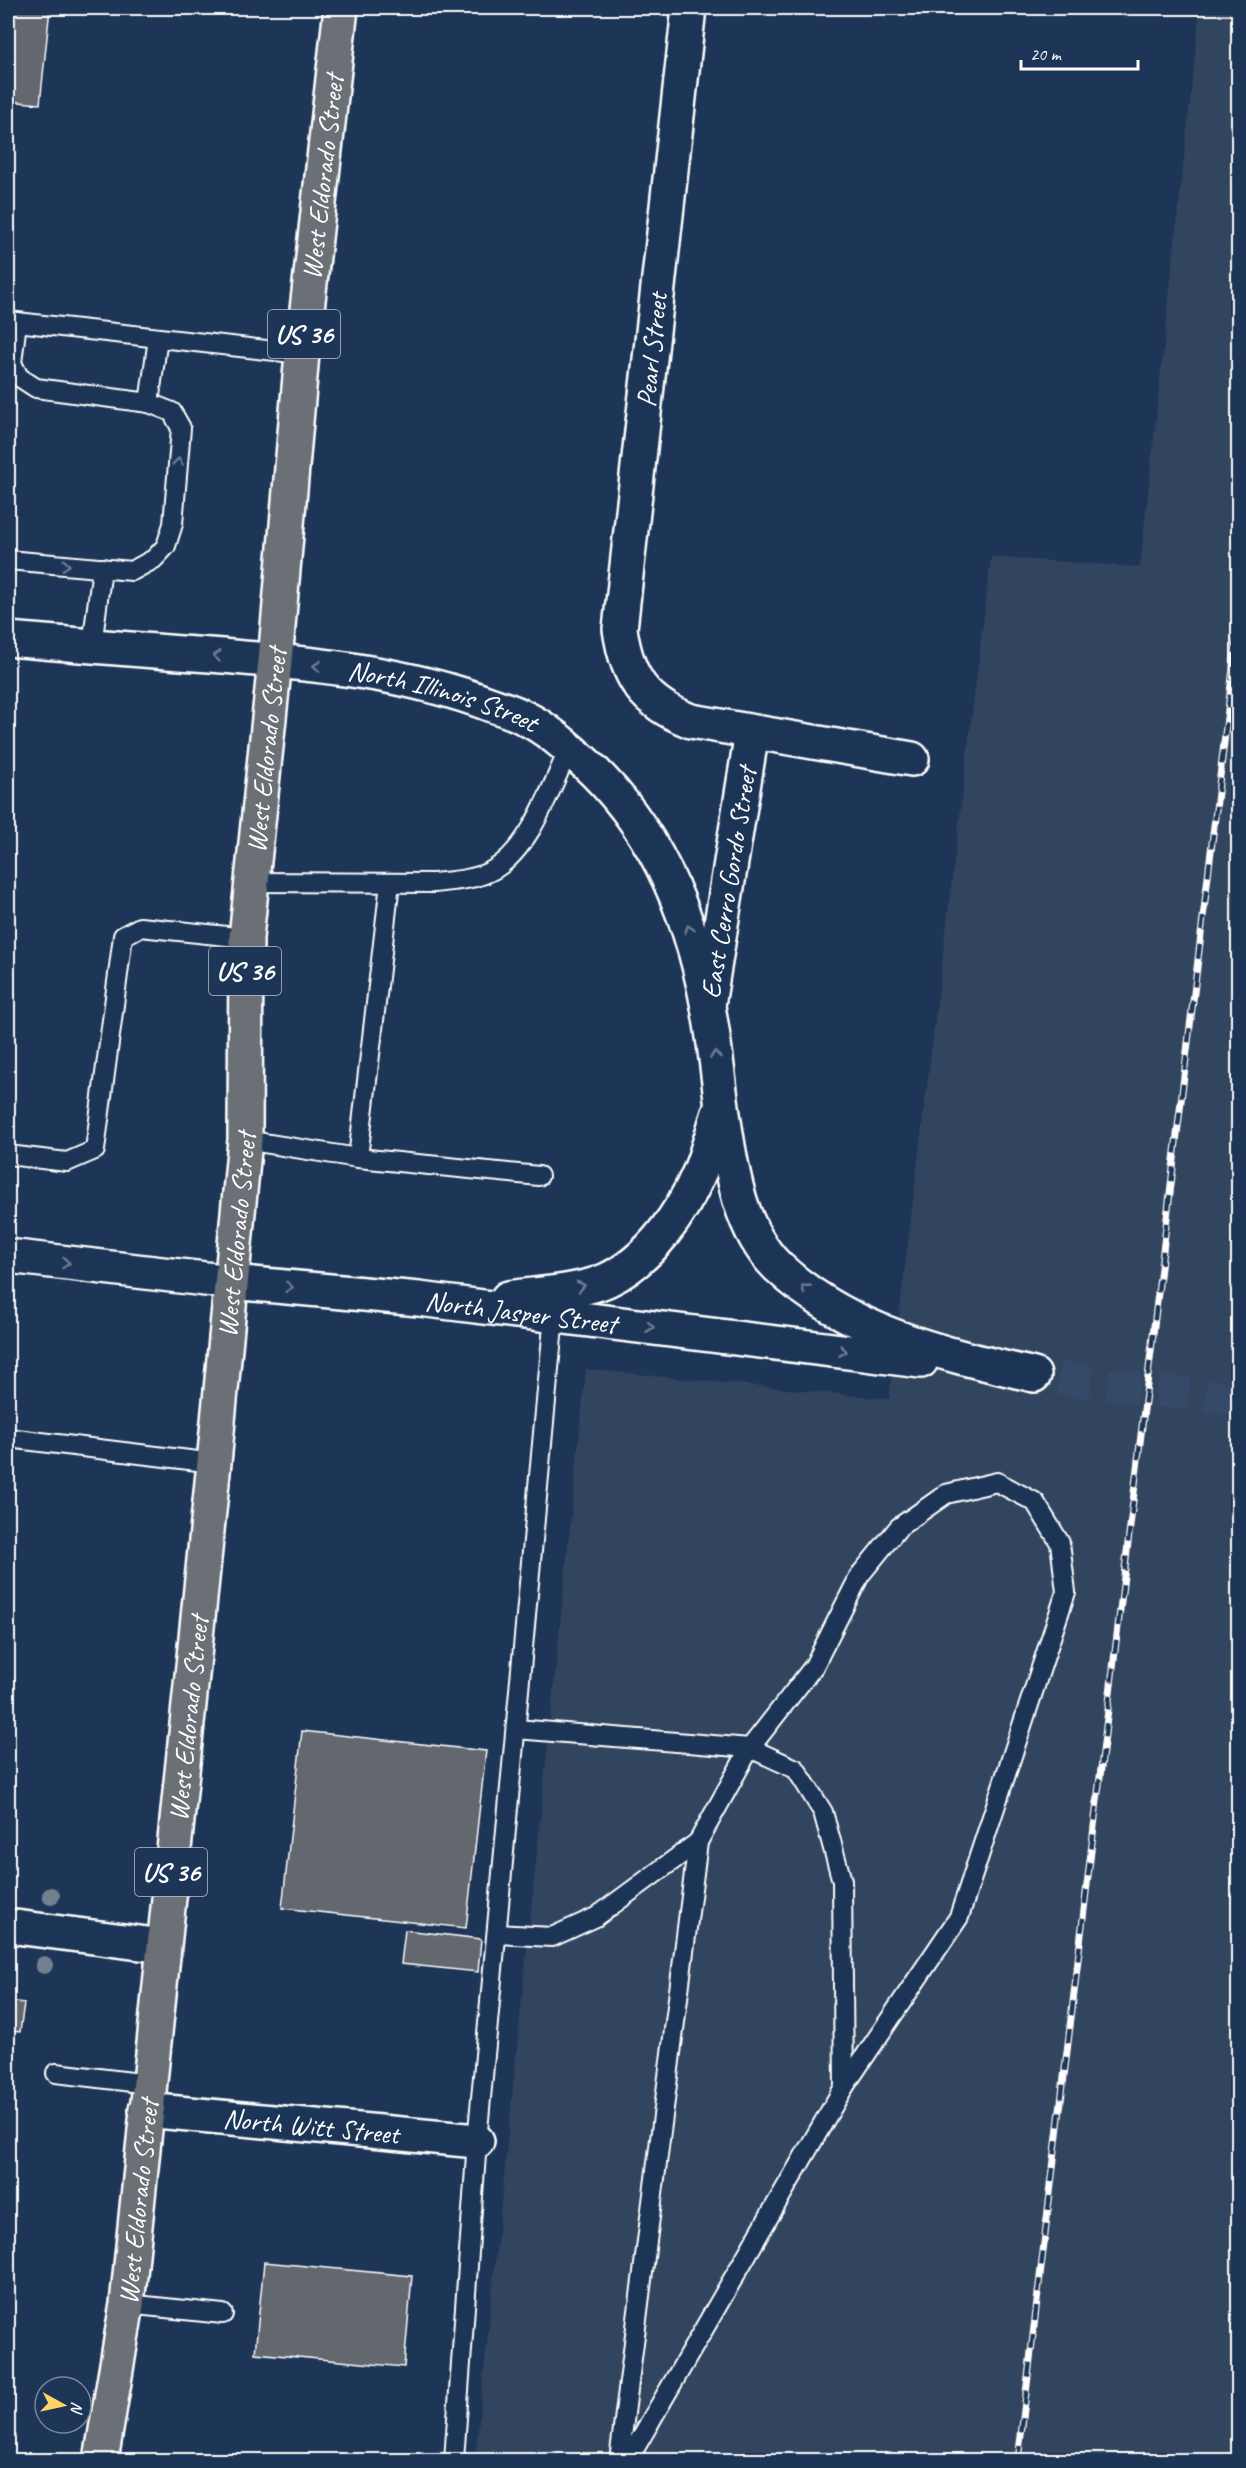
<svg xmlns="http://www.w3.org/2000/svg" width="1246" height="2468" viewBox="0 0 1246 2468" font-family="Caveat,sans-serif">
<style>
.built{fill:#32445e}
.building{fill:#63686e;stroke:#fff;stroke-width:1.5}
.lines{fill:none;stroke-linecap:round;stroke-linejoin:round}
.tertiary-tunnel{stroke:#344968;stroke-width:33;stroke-dasharray:33 16;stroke-linecap:butt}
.service-casing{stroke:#fff;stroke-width:22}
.minor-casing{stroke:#fff;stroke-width:38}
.tertiary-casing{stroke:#fff;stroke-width:38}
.primary-casing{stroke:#fff;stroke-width:38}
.service{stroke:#1d3557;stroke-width:18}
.minor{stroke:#1d3557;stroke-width:33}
.tertiary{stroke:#1d3557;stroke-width:33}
.primary{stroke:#6a7074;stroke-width:33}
.rail-casing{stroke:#fff;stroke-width:7}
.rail{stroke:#1d3557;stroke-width:4.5;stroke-dasharray:14;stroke-linecap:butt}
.tree{fill:#71818f}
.oneway{stroke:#6c7c92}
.labels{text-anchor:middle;stroke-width:5;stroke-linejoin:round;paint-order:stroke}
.shield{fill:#1d3557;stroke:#bbc2cd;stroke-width:1.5}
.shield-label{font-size:27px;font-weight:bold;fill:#fff}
.street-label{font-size:28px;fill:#fff;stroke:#1d3557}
</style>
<rect width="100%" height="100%" fill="#1d3557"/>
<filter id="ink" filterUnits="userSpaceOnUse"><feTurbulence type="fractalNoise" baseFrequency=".0167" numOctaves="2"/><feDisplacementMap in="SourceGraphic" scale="12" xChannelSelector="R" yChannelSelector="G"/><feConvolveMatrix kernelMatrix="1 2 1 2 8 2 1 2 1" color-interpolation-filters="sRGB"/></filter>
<g filter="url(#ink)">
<path class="built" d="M1200,8H1238V2460H475L586,1369L889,1399L991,557L1140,567Z"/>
<g class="building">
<path d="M9,8H50L40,104L8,101Z"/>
<path d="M302,1731L486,1751L466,1928L282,1908Z"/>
<path d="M405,1930L481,1939L478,1972L401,1964Z"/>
<path d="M8,2001L24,2003L20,2032L13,2031L12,2045H8Z"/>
<path d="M264,2262L412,2276L404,2367L255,2353Z"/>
</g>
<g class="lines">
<path class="tertiary-tunnel" d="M1059,1378L1238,1400"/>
<defs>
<g id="service">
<path d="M8,321L302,354"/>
<path d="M17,322L12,363L19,377L36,388L149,403L158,338"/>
<path d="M8,560L132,571L154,559L166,546L173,524L181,428L172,412L149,403"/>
<path d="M92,646L102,568"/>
<path d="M252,882L433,883C452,881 474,880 491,871C530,851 551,787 569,749"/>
<path d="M245,1140L358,1158L390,883"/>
<path d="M8,1155L67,1162L95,1150L123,936L140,927L246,938"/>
<path d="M358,1158L539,1176"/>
<path d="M8,1438L214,1463"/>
<path d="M516,1729L750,1748L796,1769L823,1812L842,1881L844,2087L628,2460"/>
<path d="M497,1934L552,1937L596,1917L698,1842"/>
<path d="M56,2073L149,2084"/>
<path d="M127,2304L223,2314"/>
<path d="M454,2460L477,2141L554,1315"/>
<path d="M619,2460L698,1842L750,1748L814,1666L860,1575L899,1527L946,1494L997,1482L1035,1502L1060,1543L1066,1592L959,1917L844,2087"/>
</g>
<g id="minor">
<path d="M689,8L620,629C627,678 644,703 691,721L912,759"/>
<path id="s1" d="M708,1005L752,732"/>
<path d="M8,1926L163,1946"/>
<path id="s2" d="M146,2110L477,2141"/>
</g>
<g id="tertiary">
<path id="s3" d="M8,639C79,645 151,651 223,656C314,664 406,672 492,705C503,709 515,712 525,718C546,728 566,746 583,761C654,825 691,914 708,1007C715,1042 718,1078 723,1114C731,1166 738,1228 778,1267C848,1333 944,1354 1034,1375"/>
<path id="s4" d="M8,1256L231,1282L419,1299L921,1361"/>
<path d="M508,1298C536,1294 581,1292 607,1280C650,1260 682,1213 700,1171C708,1151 713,1130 720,1110"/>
</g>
<g id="primary">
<path id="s5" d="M101,2460L127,2304L214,1463L245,1140L246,938L275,661L302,354L341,8"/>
</g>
</defs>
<use href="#service" class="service-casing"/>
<use href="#minor" class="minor-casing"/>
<use href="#tertiary" class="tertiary-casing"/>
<use href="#primary" class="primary-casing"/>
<use href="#service" class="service"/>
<use href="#minor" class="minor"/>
<use href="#tertiary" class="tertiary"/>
<use href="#primary" class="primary"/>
<defs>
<path id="rail" d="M1018,2460L1238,626"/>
</defs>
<use href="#rail" class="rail-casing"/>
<use href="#rail" class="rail"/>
</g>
<g class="tree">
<circle cx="51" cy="1896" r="9"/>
<circle cx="44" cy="1965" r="9"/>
</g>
<defs><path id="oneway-chevron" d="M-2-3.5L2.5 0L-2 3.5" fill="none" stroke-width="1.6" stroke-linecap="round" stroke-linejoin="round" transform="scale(1.5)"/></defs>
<g class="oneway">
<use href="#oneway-chevron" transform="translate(178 462) rotate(-85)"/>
<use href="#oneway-chevron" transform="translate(66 565) rotate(5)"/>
<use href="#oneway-chevron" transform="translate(217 656) rotate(-175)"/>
<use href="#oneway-chevron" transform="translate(317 666) rotate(-173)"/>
<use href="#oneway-chevron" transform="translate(689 929) rotate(-108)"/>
<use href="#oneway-chevron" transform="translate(715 1055) rotate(-98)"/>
<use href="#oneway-chevron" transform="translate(66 1263) rotate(6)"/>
<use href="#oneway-chevron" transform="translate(581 1286) rotate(-13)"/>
<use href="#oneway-chevron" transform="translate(289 1287) rotate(5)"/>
<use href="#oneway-chevron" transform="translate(805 1288) rotate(-141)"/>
<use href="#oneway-chevron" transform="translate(650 1327) rotate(7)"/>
<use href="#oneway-chevron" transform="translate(843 1351) rotate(7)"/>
</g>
</g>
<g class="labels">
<g class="shield">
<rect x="268" y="310" width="72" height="48" rx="4.5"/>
<rect x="209" y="947" width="72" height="48" rx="4.5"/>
<rect x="135" y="1848" width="72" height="48" rx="4.5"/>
</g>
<g class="shield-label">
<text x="304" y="343">US 36</text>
<text x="245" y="980">US 36</text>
<text x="171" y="1881">US 36</text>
</g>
<g class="street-label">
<text dy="10" stroke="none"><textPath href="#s5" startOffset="2295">West Eldorado Street</textPath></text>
<text transform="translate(651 350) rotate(-84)" y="10">Pearl Street</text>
<text dy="10" stroke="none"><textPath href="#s3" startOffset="440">North Illinois Street</textPath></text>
<text dy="10" stroke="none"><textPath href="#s5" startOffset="1719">West Eldorado Street</textPath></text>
<text dy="10" stroke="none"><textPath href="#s1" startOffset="124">East Cerro Gordo Street</textPath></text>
<text dy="10" stroke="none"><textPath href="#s5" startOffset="1233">West Eldorado Street</textPath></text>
<text dy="10" stroke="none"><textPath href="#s4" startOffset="516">North Jasper Street</textPath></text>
<text dy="10" stroke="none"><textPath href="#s5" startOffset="747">West Eldorado Street</textPath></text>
<text dy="10" stroke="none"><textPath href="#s2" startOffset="166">North Witt Street</textPath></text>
<text dy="10" stroke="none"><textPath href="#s5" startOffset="261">West Eldorado Street</textPath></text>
</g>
</g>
<rect width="1246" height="2468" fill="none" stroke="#1d3557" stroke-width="30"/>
<rect x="15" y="15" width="1216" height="2438" fill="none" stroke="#fff" stroke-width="2" filter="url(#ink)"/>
<g transform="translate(63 2405) rotate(98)"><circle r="28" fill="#1d3557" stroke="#77869a" stroke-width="1.5"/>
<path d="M0-4.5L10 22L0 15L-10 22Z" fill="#ffd166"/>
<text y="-9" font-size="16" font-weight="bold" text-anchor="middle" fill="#ffffff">N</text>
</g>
<path d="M1021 60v9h117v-9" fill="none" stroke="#ffffff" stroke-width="3"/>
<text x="1030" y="60" font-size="18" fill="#ffffff" stroke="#1d3557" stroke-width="4.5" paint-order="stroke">20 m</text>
</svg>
